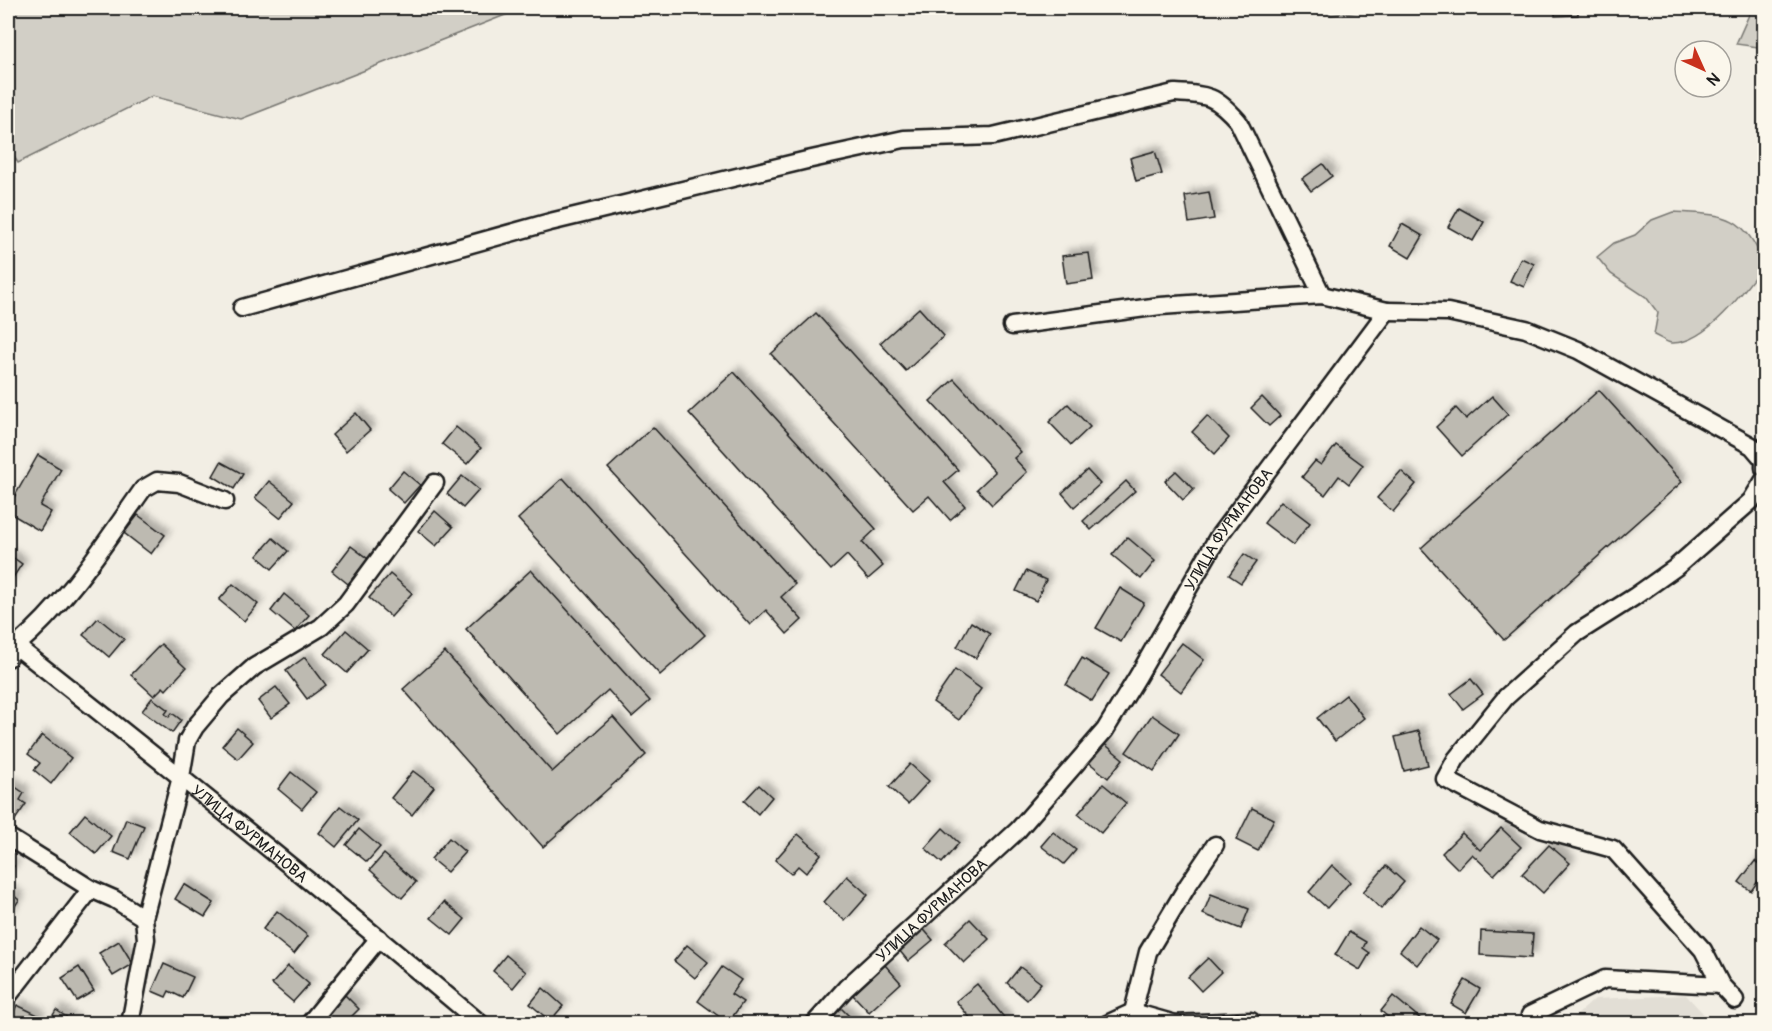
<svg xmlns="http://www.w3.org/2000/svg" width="1772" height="1031" viewBox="0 0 1772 1031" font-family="Pangolin,sans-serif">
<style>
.built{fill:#e2ded5}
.green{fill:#d2cfc6;stroke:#777671;stroke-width:1.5}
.building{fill:#bdbab1;stroke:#1c1c1c;stroke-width:1.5;filter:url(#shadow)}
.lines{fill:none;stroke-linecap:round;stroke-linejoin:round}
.minor-casing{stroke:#1c1c1c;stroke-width:21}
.minor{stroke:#fbf7ec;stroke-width:16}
.labels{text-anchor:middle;stroke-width:6;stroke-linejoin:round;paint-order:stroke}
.street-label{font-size:16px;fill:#1c1c1c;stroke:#fbf7ec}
</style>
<defs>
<filter id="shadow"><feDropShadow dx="5.5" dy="-5.5" stdDeviation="3" flood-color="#0004"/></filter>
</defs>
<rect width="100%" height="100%" fill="#f2eee4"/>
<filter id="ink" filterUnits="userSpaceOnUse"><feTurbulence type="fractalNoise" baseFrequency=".0167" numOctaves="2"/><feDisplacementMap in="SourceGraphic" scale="12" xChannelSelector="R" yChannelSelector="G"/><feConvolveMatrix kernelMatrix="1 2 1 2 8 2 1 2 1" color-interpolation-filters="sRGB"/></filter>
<g filter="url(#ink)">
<path class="built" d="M1686,995L1712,1023H1568L1595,999Z"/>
<g class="green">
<path d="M8,8H523L241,119L152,96L18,163L8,147Z"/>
<path d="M1323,8H1394L1331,15Z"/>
<path d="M1752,8H1764V42L1758,47L1736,44Z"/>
<path d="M1673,212C1723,215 1744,212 1764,264C1746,289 1706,345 1671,343C1666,342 1659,337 1654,335L1658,313L1646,297L1611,274L1597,257L1614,243L1635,235L1652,220Z"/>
</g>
<g class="building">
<path d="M1555,8H1578V15L1555,16Z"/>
<path d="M1155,151L1162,174L1136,181L1130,158Z"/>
<path d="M1323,164L1332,176L1311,191L1302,179Z"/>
<path d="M1209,192L1214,219L1189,223L1185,196Z"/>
<path d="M1459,208L1484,222L1473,241L1448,227Z"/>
<path d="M1402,224L1423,236L1410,258L1390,246Z"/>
<path d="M1089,253L1093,280L1066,284L1062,256Z"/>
<path d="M1521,258L1534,264L1524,287L1510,281Z"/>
<path d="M919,308L944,336L906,371L880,343Z"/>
<path d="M816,313L958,470L944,482L965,506L950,520L929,496L913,510L771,354Z"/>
<path d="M734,372L876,529L862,542L883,566L868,579L847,555L831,570L689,413Z"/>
<path d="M954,379L1021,452L1014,458L1027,472L992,505L977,489L995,472L930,401Z"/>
<path d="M1599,390L1682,482L1504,640L1421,548Z"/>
<path d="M1492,396L1508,414L1462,456L1436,427L1456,408L1466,419Z"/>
<path d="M1262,397L1280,416L1269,426L1251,408Z"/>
<path d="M1068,404L1090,427L1071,445L1049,422Z"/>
<path d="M356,413L370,430L346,451L332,435Z"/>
<path d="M1207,416L1229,438L1215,454L1192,432Z"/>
<path d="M456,427L481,448L467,464L442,444Z"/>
<path d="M653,427L795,584L781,597L802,620L787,634L766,610L750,625L608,468Z"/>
<path d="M1336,445L1363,465L1349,484L1339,476L1325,495L1302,477L1315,461L1321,465Z"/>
<path d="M38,455L61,469L40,506L51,512L40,531L8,512V508Z"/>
<path d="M221,462L243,474L234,489L213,476Z"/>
<path d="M1087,470L1100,484L1074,507L1062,493Z"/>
<path d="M403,471L420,485L404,503L388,489Z"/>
<path d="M1176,471L1194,489L1183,500L1165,481Z"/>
<path d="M1401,471L1416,484L1393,512L1377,498Z"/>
<path d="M462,476L479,490L463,508L447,494Z"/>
<path d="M563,478L705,635L660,675L518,519Z"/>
<path d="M269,481L294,501L280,518L255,498Z"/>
<path d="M1126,481L1135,491L1091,530L1083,521Z"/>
<path d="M1281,501L1310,523L1293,545L1264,523Z"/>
<path d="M435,511L453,527L436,546L418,531Z"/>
<path d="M138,515L165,535L151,554L124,533Z"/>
<path d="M1127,537L1155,561L1141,579L1112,555Z"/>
<path d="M273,538L288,551L272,569L257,556Z"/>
<path d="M351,546L368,559L348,584L332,571Z"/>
<path d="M8,554L22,564L8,585Z"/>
<path d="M1244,554L1256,562L1241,583L1229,575Z"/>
<path d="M531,570L650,701L632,717L608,690L560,734L466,629Z"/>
<path d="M1026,571L1046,580L1036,601L1016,591Z"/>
<path d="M390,574L412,593L391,617L369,598Z"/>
<path d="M233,584L258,604L244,621L219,600Z"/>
<path d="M1120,588L1144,603L1121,642L1096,628Z"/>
<path d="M284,594L309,615L295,631L271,611Z"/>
<path d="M98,618L124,639L109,657L83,635Z"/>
<path d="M971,622L990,634L976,658L957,647Z"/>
<path d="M346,630L368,649L347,673L325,654Z"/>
<path d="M1182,643L1204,660L1181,692L1158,674Z"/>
<path d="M161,644L186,668L166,690L163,687L154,696L131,675Z"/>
<path d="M445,652L552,772L613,717L646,755L543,847L403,689Z"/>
<path d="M305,657L326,685L307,699L286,671Z"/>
<path d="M1082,658L1109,674L1092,701L1066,685Z"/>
<path d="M955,670L981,689L959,720L933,702Z"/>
<path d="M1471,679L1483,694L1463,709L1451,694Z"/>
<path d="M276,687L290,704L271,718L258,701Z"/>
<path d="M1346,695L1364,718L1335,741L1317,718Z"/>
<path d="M152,698L168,710L165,714L169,717L172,713L181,720L172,733L142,711Z"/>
<path d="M1152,715L1179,734L1154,771L1126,752Z"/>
<path d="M237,728L253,742L238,759L222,746Z"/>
<path d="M1419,731L1428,765L1404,771L1395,737Z"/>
<path d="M42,735L71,758L51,784L34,770L40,763L28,754Z"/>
<path d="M1102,742L1123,759L1108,778L1087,761Z"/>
<path d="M910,764L929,781L908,804L889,787Z"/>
<path d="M413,771L434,787L412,815L391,798Z"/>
<path d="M291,772L316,792L302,809L278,789Z"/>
<path d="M8,782L24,793L20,800L26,804L15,820L8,815Z"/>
<path d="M1103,784L1126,803L1101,833L1078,814Z"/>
<path d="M759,785L772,797L758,814L744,801Z"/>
<path d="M340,806L358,820L336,847L319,833Z"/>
<path d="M1252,808L1274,819L1258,851L1236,840Z"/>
<path d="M85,814L111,836L96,854L70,832Z"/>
<path d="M126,819L144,826L130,859L113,852Z"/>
<path d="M943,828L959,843L942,863L925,848Z"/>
<path d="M1501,828L1521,847L1494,875L1472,854L1458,869L1442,853L1462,833L1480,850Z"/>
<path d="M359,829L380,847L367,862L346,845Z"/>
<path d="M1053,832L1076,850L1064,864L1041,846Z"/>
<path d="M798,834L821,854L806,873L798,866L791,874L775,860Z"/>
<path d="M449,838L465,852L447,872L431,859Z"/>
<path d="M1549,845L1570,863L1543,893L1522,874Z"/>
<path d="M384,854L416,882L402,898L370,870Z"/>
<path d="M1755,861L1764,868V873L1751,891L1739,882Z"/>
<path d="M8,862L14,866L10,873L8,872Z"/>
<path d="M1332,865L1350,882L1327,908L1309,892Z"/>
<path d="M1386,866L1404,882L1381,909L1363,892Z"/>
<path d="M847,876L868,895L845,921L824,902Z"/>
<path d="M184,884L214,903L205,917L175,899Z"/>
<path d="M8,891L19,900L8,917Z"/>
<path d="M1211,894L1249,909L1241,929L1203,914Z"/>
<path d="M444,902L465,919L452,935L431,918Z"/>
<path d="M277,911L308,936L294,954L263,929Z"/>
<path d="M970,919L989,939L964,963L945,943Z"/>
<path d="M918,923L933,940L908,961L894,944Z"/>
<path d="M1419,926L1437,940L1417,965L1400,951Z"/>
<path d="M1481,931L1533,934L1531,958L1480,955Z"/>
<path d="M1349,932L1366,942L1363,948L1370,953L1360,970L1335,955Z"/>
<path d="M119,941L133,964L113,976L99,953Z"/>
<path d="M687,945L708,962L695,978L674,961Z"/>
<path d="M506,955L526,972L513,988L493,971Z"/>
<path d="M1208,958L1221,972L1201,991L1188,977Z"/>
<path d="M164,964L193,977L183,998L169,991L166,997L152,991Z"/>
<path d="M885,965L901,983L869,1012L853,995Z"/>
<path d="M288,966L309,984L293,1002L272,984Z"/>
<path d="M79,967L94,991L77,1001L62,978Z"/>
<path d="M722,967L741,980L731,994L743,1002L728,1023L698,1001Z"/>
<path d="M1020,967L1041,983L1027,1000L1007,983Z"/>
<path d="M1465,980L1480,989L1466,1013L1451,1004Z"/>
<path d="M977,984L1007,1021L1003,1024H975L956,1001Z"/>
<path d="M543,988L563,1006L550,1021L530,1004Z"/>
<path d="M345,995L359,1009L344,1024H330L323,1017Z"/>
<path d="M1393,996L1423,1021L1421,1024H1396L1381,1011Z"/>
<path d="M17,1005L40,1016L36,1024H8Z"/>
<path d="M841,1008L857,1024H827Z"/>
<path d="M56,1010L77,1024H48Z"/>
</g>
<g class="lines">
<defs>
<g id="minor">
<path d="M242,308L550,222L807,160L904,139L993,136L1174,93C1208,95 1215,95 1238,121L1322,295"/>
<path d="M1387,311L1448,312L1526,329L1578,350L1752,446L1764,460V468"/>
<path d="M8,642L16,646C68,602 104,544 143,489L157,481L179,483L225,501"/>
<path id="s1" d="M8,658L16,646C173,770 328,895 481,1024"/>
<path d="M8,837L91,889L114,899L144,918"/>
<path d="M8,996L91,889"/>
<path d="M1735,1000L1721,985L1703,950L1613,849L1540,829L1445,779L1456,759L1506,697L1577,633L1634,597L1675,568L1751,501L1764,480"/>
<path d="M1133,1012L1148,952L1188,885L1215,845"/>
<path d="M1530,1015L1605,979L1721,985"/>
<path d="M130,1024L146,939L144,918L181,777L187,741L195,727L221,696L254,667L321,627L346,604L435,483"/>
<path d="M309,1024L379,938"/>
<path id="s2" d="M814,1024L846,988L1018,830L1105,730L1138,676L1218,537L1387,311L1322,295L1160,306L1012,326"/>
<path d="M1107,1024L1133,1012L1172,1023"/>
<path d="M1171,1024L1251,1021"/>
</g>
</defs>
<use href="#minor" class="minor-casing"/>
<use href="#minor" class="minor"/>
</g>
</g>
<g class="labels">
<g class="street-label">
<text dy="6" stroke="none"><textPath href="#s2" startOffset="650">УЛИЦА ФУРМАНОВА</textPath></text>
<text dy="6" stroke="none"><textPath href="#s1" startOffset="314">УЛИЦА ФУРМАНОВА</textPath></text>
<text dy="6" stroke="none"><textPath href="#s2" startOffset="164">УЛИЦА ФУРМАНОВА</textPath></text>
</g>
</g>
<rect width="1772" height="1031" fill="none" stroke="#fbf7ec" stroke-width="30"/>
<rect x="15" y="15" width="1742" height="1001" fill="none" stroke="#1c1c1c" stroke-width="2" filter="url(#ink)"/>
<g transform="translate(1703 69) rotate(135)"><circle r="28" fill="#fbf7ec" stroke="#a29f99" stroke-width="1.5"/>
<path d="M0-4.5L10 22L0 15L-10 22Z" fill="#c8321e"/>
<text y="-9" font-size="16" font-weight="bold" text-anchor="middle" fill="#1c1c1c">N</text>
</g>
</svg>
